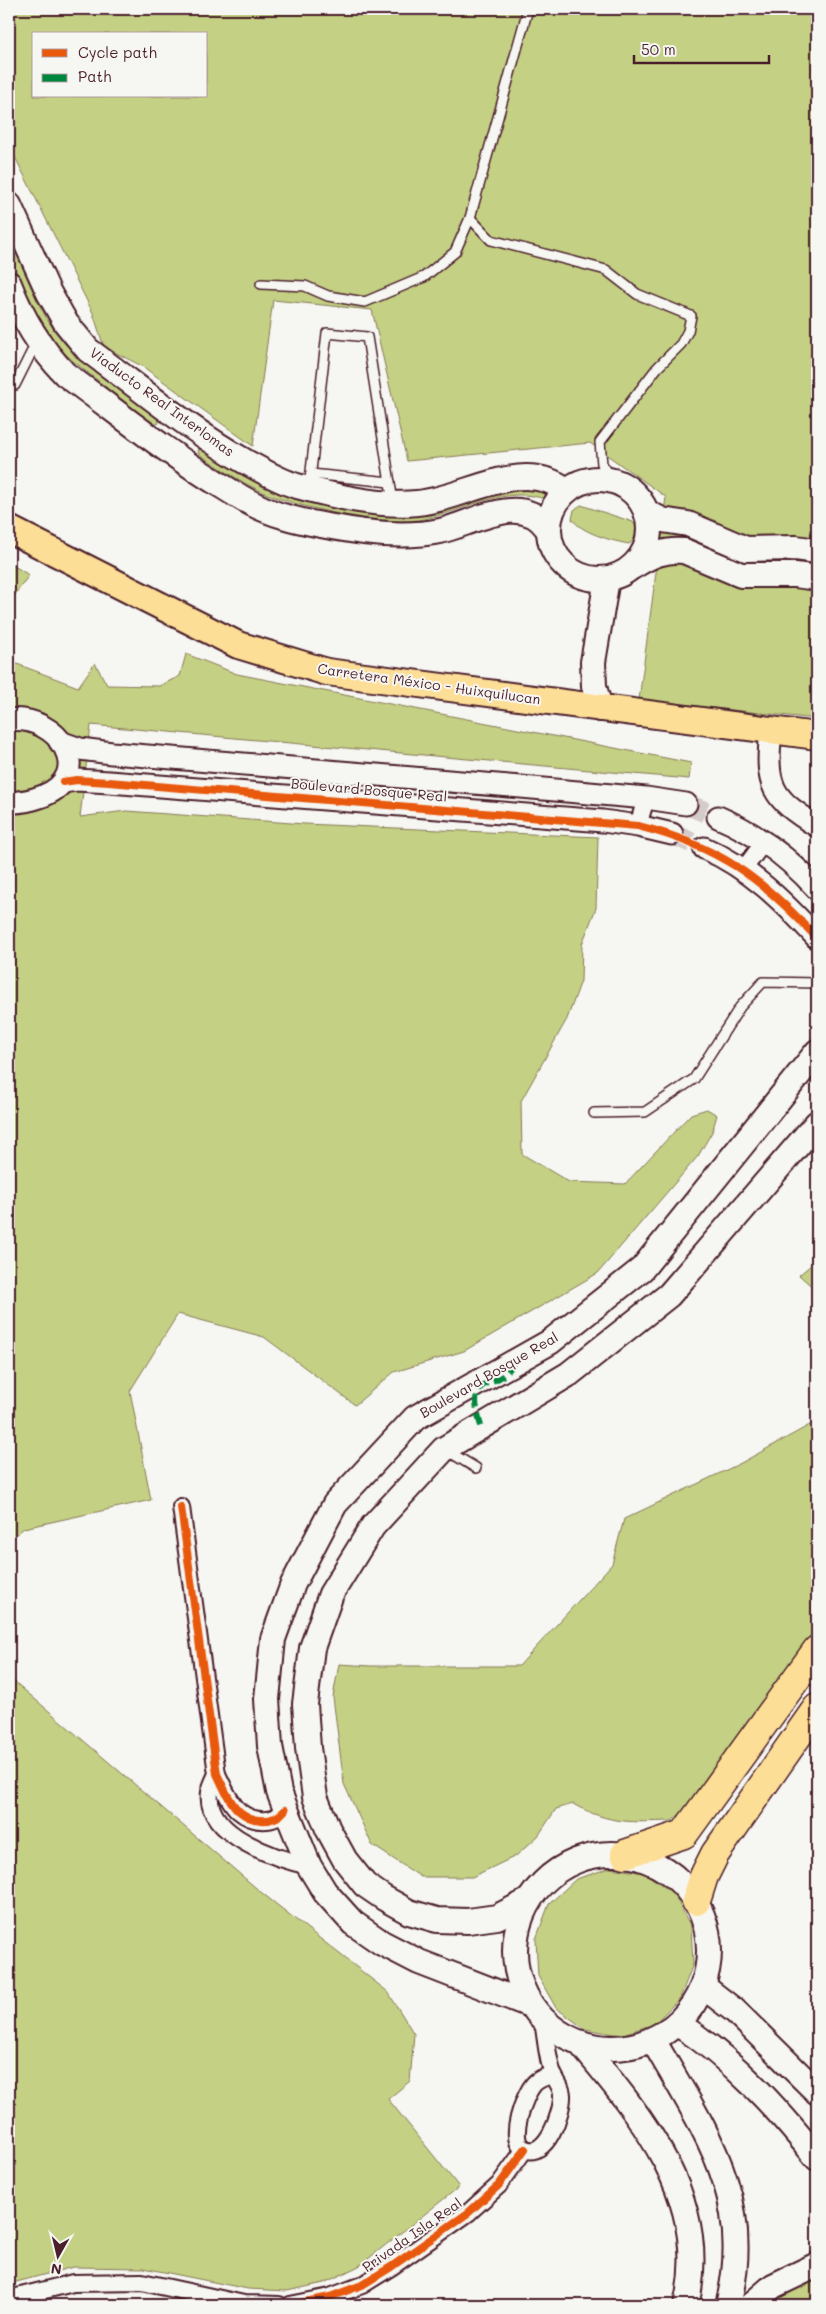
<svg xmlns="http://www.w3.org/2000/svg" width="826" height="2314" viewBox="0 0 826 2314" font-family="Mali,sans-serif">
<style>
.green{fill:#c4d083;stroke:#877857;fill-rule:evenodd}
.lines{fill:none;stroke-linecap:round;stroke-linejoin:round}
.tertiary-tunnel{stroke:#d4cbca;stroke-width:21;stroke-dasharray:21 11;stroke-linecap:butt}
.service-casing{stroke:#4a1f2b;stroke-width:12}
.minor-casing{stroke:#4a1f2b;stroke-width:20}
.tertiary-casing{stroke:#4a1f2b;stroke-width:25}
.secondary-casing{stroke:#4a1f2b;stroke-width:28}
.primary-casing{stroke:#4a1f2b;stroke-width:30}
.motorway-casing{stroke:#4a1f2b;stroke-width:31}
.service{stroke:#f6f6f2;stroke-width:9}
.minor{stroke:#f6f6f2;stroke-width:16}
.tertiary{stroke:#f6f6f2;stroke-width:21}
.secondary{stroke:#f6f6f2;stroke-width:24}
.primary{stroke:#fdde96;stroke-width:26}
.motorway{stroke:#fdde96;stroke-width:28}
.quiet{stroke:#00873e;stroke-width:6;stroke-dasharray:12 6;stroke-linecap:butt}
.cycleway-casing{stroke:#f6f6f2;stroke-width:11}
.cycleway{stroke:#e8590c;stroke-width:8}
.labels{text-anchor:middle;stroke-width:4;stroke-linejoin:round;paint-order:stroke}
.street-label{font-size:14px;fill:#4a1f2b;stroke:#f6f6f2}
</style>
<rect width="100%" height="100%" fill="#f6f6f2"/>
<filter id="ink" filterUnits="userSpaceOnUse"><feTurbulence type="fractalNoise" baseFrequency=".02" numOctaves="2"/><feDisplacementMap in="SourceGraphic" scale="10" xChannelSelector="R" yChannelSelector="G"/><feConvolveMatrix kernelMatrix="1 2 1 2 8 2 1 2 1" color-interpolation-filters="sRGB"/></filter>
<g filter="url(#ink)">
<g class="green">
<path d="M9,9H817V719L639,700L666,497L590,443L407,461L372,310L273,300L253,446L142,366L104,347L93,313L9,145ZM34,34H206V96H34Z"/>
<path d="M9,237C26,272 38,313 64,343C90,372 128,393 159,416V423L154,425L73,361L58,347L27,298L9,253Z"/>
<path d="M203,448L329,504L532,486L551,493L547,500C505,483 460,514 418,520C381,525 299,508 265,493C242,483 220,468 199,454L198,450Z"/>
<path d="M581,505L633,522L638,530L636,539L629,544C612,541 582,533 572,519L574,510Z"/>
<path d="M9,563L29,575L9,603Z"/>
<path d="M186,654L237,674L691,763L689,779L91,725L80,817L126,811L305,824L598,837L596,908L582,944L581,981L567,1019L521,1101L522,1154L569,1182L625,1184L691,1114L707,1109L717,1115L712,1132L698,1156L598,1273L464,1351L394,1372L355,1405L264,1337L178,1314L130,1391L151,1500L24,1528L9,1540V661L78,687L95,663L107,685L159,686L180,676Z"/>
<path d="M817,1260V1291L799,1275Z"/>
<path d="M817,1421V1635L717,1781L672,1821C631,1822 611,1825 573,1804L556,1809L538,1836L516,1856L472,1877H421L372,1845L344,1784L333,1697L339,1664L371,1666H519L612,1564L624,1519L741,1463Z"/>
<path d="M9,1677L262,1893L388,1992L414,2034L410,2081L388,2099L459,2187L359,2266L324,2283L287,2291L248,2289L144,2268L73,2267L9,2284Z"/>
<path d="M610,1868L645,1873L674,1894L691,1927L693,1964L680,1998L654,2024L620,2035L585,2029L556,2008L538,1976L536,1939L549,1904L576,1879Z"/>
<path d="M817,2278V2305H764L780,2292Z"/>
</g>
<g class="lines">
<g class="tertiary-tunnel">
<path d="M686,804L718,817"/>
<path d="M672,834L704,848"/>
</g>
<defs>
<g id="service">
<path d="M470,218L491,240L606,270L637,294L691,316L688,331L681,344L657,368L600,442L602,464L613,480"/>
<path d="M261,284L305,286L328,296L365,302L424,277L455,252L470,218L528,9"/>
<path d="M9,384L15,385L36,343"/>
<path d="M311,474L390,482"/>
<path d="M309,488L327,333L367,337L393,502"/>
<path d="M594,1113L645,1112L694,1079L740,1007L763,982L817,983"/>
<path d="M446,1450L476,1468"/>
<path d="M804,1672L817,1683"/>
</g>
<g id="minor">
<path d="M638,826L646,798"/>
<path d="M743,870L764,842"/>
<path d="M181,1507L217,1774C223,1786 229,1802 239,1811C253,1823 274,1824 285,1810"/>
<path d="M217,1774C214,1780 211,1786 210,1792C204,1835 277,1859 309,1866"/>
<path d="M543,2021C546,2038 547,2058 553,2074C556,2081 562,2087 562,2095C563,2111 546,2162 523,2148C508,2139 524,2096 533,2085C537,2079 546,2077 553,2074"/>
<path d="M9,2299L73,2283L142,2282L244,2304L279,2305"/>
<path d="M290,2305L330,2297L362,2285L391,2267L468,2213L499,2185L525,2149"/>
</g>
<g id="tertiary">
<path d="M9,720C58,714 97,774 43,796C32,800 21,803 9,802"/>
<path d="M771,731C765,786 771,798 817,826"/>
<path d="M60,742L80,749L112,753L521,787L646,798L686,804"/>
<path d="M63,782L77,780L109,782L603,821L638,826L672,834"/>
<path d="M718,817C756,833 789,858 817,889"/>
<path d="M704,848C750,868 784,902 817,938"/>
</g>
<g id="secondary">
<path d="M9,205L49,293L66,323L88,350C140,388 190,430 246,462C263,471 279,481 297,486C334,496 379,507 417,503C466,499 521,456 566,490"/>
<path d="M9,284C22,318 40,348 65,374C117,412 167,453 222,486C241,498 261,510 283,516C309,524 337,528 364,532C389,535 415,536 440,531C472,524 522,491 547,528"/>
<circle cx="599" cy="529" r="50"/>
<path d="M648,513L662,520L688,524L746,549L796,548L817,551"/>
<path d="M634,566C650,556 665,549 684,551L741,575H795L817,578"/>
<path d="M600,709L594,686L593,662L607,579"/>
<circle cx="612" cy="1951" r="97"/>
<path d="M528,1901L497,1917L468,1921L437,1920L409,1912L384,1898L365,1885L345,1860L328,1829L315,1797L308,1748L305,1704L312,1648L331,1594L373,1526L444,1449L569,1374L669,1295L817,1123"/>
<path d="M704,1987L735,2011L817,2092"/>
<path d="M530,2005L419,1962L382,1943L353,1923L325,1892L309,1866L279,1792L270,1746L267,1699L273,1639L293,1584L335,1504L415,1418L550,1342L642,1269L817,1052"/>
<path d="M678,2024C732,2058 777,2108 817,2158"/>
<path d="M653,2040C703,2128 756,2198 728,2305"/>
<path d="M580,2043C643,2118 712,2201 686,2305"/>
<path d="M751,2305L773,2286L817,2265"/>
</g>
<path id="primary" d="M9,529L238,645L327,672L817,736"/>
<g id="motorway">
<path d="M625,1854L684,1834L817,1650"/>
<path d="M696,1901L704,1876L715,1854L817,1708"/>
</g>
</defs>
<use href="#service" class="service-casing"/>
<use href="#minor" class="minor-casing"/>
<use href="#tertiary" class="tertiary-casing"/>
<use href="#secondary" class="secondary-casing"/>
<use href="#primary" class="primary-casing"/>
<use href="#motorway" class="motorway-casing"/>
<use href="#service" class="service"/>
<use href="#minor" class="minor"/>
<use href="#tertiary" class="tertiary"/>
<use href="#secondary" class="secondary"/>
<use href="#primary" class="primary"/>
<use href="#motorway" class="motorway"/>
<path class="quiet" d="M481,1426C463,1368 499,1394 513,1363"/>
<defs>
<g id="cycleway">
<path d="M63,782L77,780L109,782L638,826C718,846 762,878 817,938"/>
<path d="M181,1507L217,1774C223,1786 229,1802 239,1811C253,1823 274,1824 285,1810"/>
<path d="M290,2305L330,2297L362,2285L391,2267L468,2213L499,2185L525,2149"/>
</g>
</defs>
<use href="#cycleway" class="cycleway-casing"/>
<use href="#cycleway" class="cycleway"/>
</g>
</g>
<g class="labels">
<g class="street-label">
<text transform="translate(162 402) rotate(36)" y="5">Viaducto Real Interlomas</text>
<text transform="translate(429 684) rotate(8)" y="5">Carretera México - Huixquilucan</text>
<text transform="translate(369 790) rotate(5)" y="5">Boulevard Bosque Real</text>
<text transform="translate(489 1375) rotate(-30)" y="5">Boulevard Bosque Real</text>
<text transform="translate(412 2235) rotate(-35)" y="5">Privada Isla Real</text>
</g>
</g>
<rect width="826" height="2314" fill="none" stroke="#f6f6f2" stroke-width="30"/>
<rect x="15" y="15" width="796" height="2284" fill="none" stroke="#4a1f2b" stroke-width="2" filter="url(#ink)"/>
<rect x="32" y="32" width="175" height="65" fill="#f6f6f2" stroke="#b1a0a2"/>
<rect x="42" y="49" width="25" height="8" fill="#e8590c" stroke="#b1a0a2"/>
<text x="78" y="58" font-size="15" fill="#4a1f2b">Cycle path</text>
<rect x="42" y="74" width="25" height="8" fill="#00873e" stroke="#b1a0a2"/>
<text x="78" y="82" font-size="15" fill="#4a1f2b">Path</text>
<g transform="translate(58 2256) rotate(188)" stroke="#f6f6f2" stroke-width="4" paint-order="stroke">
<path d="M0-4L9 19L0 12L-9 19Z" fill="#4a1f2b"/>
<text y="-8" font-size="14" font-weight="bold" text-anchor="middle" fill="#4a1f2b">N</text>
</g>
<path d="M634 55v8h135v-8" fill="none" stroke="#4a1f2b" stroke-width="2.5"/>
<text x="641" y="55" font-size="15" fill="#4a1f2b" stroke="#f6f6f2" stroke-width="4" paint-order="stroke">50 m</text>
</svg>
